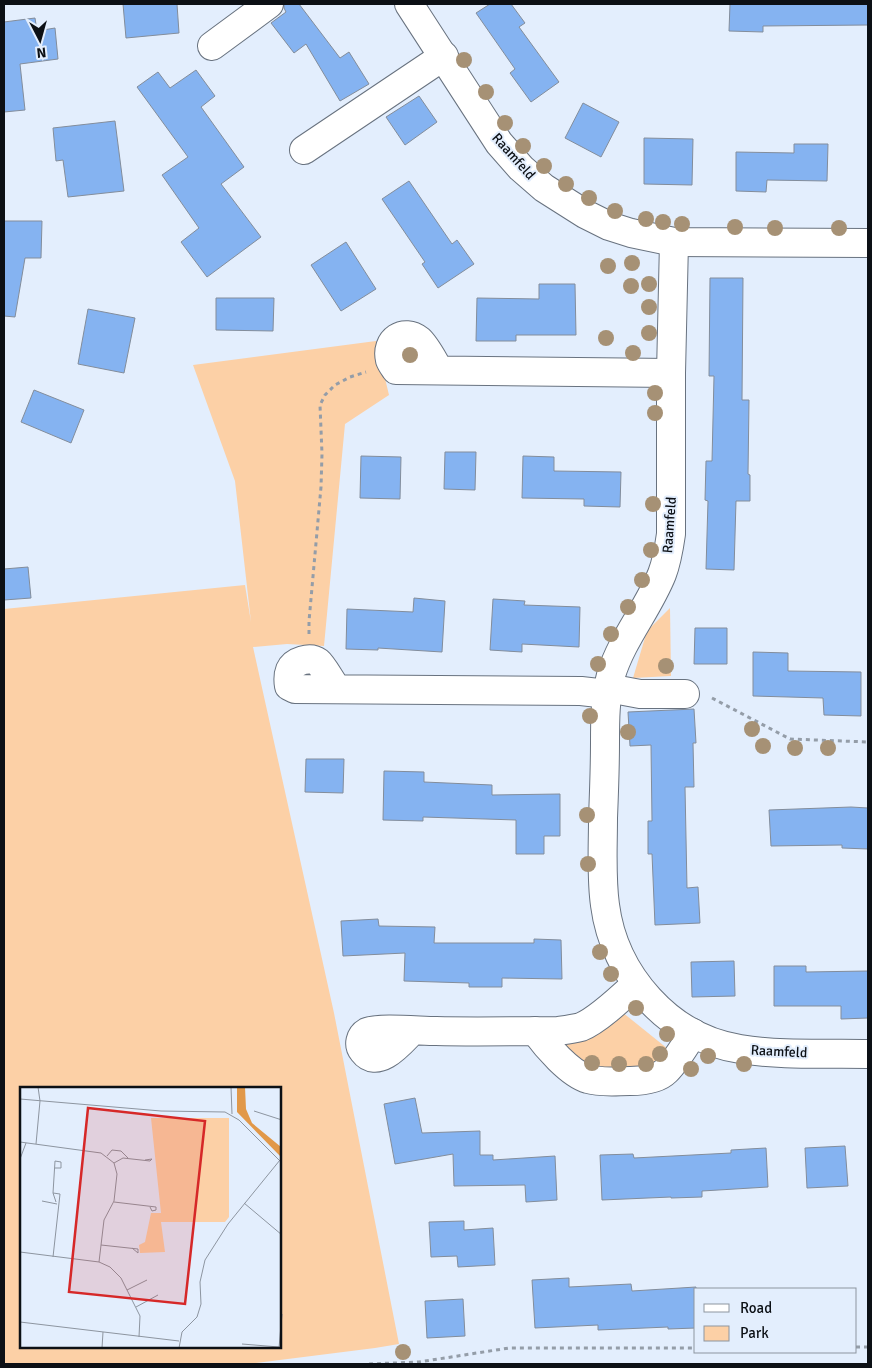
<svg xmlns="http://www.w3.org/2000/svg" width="872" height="1368" viewBox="0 0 872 1368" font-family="Signika,sans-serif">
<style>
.green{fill:#fcd0a6;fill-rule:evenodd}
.building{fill:#85b3f1;stroke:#838d9b}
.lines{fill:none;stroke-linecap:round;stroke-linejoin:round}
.minor-casing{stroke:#68727f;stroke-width:30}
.path{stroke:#949da8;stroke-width:3;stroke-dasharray:4 4;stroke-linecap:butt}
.minor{stroke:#fff;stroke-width:28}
.tree{fill:#a69175}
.labels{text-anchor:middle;stroke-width:4;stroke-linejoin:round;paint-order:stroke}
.street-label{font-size:14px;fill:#0c1015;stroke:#e3eefd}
.inset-road{fill:none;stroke:#8d95a0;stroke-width:1}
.view{fill:#d62828;fill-opacity:0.15;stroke:#d62828;stroke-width:2.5}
.inset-edge{fill:none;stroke:#0c1015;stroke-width:2.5}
</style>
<rect width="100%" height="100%" fill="#e3eefd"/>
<g class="green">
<path d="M376,341L389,395L345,424L324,646L287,644L253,647L334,1013L399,1344L375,1348L249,1364H4V609L245,585L251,622L235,481L193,365ZM21,1088H280V1347H21Z"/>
<path d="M670,608L671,676L633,678L647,631Z"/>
<path d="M622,1012L668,1049L654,1069L595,1078L560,1040Z"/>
</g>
<g class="building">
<path d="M123,4H177L179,33L126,38Z"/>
<path d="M284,4H299L340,58L349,52L369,84L340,101L306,44L294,53L271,23L286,12L284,8Z"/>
<path d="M490,4H511L525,23L519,27L559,82L531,102L510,73L515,69L476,13Z"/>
<path d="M730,4H868V25L763,26V32L729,31Z"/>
<path d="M35,18L37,31L55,28L58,59L20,64L25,110L4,112V22Z"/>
<path d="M196,70L215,96L201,107L244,167L221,184L261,237L207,277L181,242L199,228L162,175L188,157L137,87L158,72L170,88Z"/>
<path d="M419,96L437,122L405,145L386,117Z"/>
<path d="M583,103L619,122L601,157L565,138Z"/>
<path d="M115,121L124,191L68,197L63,160L56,161L53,128Z"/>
<path d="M644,138L693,139L692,185L644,184Z"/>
<path d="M794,144H828L827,181L767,180L766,192L736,191V152L794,153Z"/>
<path d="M409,181L452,244L457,240L474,264L438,288L422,264L425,262L382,199Z"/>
<path d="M4,221H42L41,258H25L15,317L4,316Z"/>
<path d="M346,242L376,289L341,311L311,265Z"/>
<path d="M710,278H743L742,400H749L748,474L750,475V501H736L734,570L706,569L708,501L705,500L706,461H712L714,376H709Z"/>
<path d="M539,284H575L576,335H516V341H476L477,298L539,299Z"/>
<path d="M216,298H274L273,331L216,330Z"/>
<path d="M88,309L135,318L124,373L78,364Z"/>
<path d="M34,390L84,410L71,443L21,422Z"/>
<path d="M445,452H476L475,490L444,489Z"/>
<path d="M361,456L401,457L400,499L360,498Z"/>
<path d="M523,456L554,457V471L621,472L620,507L584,506V499L522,498Z"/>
<path d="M28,567L31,598L4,600V569Z"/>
<path d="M414,598L445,601L442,652L378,648V650L346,649L347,609L413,612Z"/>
<path d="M493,599L525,601L524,605L580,607L579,647L522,644V652L490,650Z"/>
<path d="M695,628H727V664H694Z"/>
<path d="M753,652L788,653V671L861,672V716L824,715L823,698L753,696Z"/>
<path d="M694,709L696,743H693L694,787H685L687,888L698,887L700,923L655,925L652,854H648V821H652L651,745L630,746L628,712Z"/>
<path d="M306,759H344L343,793L305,792Z"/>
<path d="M384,771L424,772V782L492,785V795L560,794V836H544V854H516V820L423,817V821L383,820Z"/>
<path d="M851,807L868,808V849L842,848V845L771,846L769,810Z"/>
<path d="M378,919L379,926L435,927L434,943H534V939L561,940L562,979L502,978V987H469V983L404,981L405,953L343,956L341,921Z"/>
<path d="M734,961L735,996L692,997L691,962Z"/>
<path d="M774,966H806V972L868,971V1018L841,1019V1006H774Z"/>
<path d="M415,1098L422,1133L480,1131V1155H493V1160L555,1156L557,1200L526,1202L525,1185L454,1186L453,1154L395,1164L384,1104Z"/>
<path d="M845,1146L848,1186L807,1188L805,1148Z"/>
<path d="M766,1148L768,1187L702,1191V1197L671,1198V1197L602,1200L600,1155L633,1154L634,1158L731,1153V1150Z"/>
<path d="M464,1221V1230L493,1228L495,1265L458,1267L457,1256L431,1257L429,1222Z"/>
<path d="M569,1278V1287L631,1284L632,1291L696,1287V1328L668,1329V1327L598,1330V1325L535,1328L532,1280Z"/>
<path d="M463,1299L465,1336L427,1338L425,1301Z"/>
</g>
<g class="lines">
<defs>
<g id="minor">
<path d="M409,4L499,143L521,168L544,188L585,214L609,226L631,233L674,242L868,243"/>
<path d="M212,46L269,4"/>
<path d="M304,150L444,56"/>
<path d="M674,242L671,373V534C669,548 667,561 662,574C648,609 622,639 611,675C605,698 605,720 605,743C605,768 604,793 603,818C603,847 601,877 605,905C614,975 669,1038 740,1049C782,1056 826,1053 868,1054"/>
<path d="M439,370C434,362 426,346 419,340C404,328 385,340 390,360C391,363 394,367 396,370L671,373"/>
<path d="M608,688L640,694H685"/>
<path d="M337,689C332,683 323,666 318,662C310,656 294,661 290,670C288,675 288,680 289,686L295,689L581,691L607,694"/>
<path d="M412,1031C402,1041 378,1071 363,1051C358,1045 360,1036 367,1032C378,1027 421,1031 436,1031C476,1032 517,1031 558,1031C565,1030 573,1029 581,1027C598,1020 622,997 636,984"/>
<path d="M535,1031C546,1046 570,1074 588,1079C601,1083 617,1081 630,1081C641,1081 658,1079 666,1071C677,1060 685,1046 693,1033"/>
</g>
</defs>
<use href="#minor" class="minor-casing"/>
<g class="path">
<path d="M309,634V621L321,487L322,454L320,405L325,395L335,385L350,377L366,372"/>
<path d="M712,698L790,739L868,742"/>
<path d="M856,1347H868"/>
<path d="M369,1364L419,1362L509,1348H696"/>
</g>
<use href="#minor" class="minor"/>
</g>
<g class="tree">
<circle cx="464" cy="60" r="8"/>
<circle cx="486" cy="92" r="8"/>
<circle cx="505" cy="123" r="8"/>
<circle cx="523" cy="146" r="8"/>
<circle cx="544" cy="166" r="8"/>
<circle cx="566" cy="184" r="8"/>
<circle cx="589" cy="198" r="8"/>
<circle cx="615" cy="211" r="8"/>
<circle cx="646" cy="219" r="8"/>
<circle cx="663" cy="222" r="8"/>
<circle cx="682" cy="224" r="8"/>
<circle cx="735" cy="227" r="8"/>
<circle cx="775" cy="228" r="8"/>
<circle cx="839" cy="228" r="8"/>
<circle cx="632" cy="263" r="8"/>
<circle cx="608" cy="266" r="8"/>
<circle cx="649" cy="284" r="8"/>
<circle cx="631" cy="286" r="8"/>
<circle cx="649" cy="307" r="8"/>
<circle cx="649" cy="333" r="8"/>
<circle cx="606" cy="338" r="8"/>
<circle cx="633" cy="353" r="8"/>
<circle cx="410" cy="355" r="8"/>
<circle cx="655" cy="393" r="8"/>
<circle cx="655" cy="413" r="8"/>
<circle cx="653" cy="504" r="8"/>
<circle cx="651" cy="550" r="8"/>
<circle cx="642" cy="580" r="8"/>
<circle cx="628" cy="607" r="8"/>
<circle cx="611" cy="634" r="8"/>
<circle cx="598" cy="664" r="8"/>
<circle cx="666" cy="666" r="8"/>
<circle cx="590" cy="716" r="8"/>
<circle cx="752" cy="729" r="8"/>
<circle cx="628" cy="732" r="8"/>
<circle cx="763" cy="746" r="8"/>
<circle cx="795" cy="748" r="8"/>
<circle cx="828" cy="748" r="8"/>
<circle cx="587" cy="815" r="8"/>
<circle cx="588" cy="864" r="8"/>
<circle cx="600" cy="952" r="8"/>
<circle cx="611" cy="974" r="8"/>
<circle cx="636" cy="1008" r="8"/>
<circle cx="667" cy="1034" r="8"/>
<circle cx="660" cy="1054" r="8"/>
<circle cx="708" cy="1056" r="8"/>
<circle cx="592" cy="1063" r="8"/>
<circle cx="619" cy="1064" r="8"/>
<circle cx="646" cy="1064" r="8"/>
<circle cx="744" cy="1064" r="8"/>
<circle cx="691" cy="1069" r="8"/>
<circle cx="403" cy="1352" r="8"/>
</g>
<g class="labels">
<g class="street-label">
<text transform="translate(514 156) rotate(48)" y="5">Raamfeld</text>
<text transform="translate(669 525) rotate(-86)" y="5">Raamfeld</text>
<text transform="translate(779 1051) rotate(3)" y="5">Raamfeld</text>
</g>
</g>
<g transform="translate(20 1087)">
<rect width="261" height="261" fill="#e3eefd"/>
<path d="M131,31H209V130L205,135H141L145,165L120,166L119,158L125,155L131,126H141Z" fill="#fcd0a6"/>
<path d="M217,0H225L226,22L232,36L261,60V70L217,25Z" fill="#e19849"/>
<path class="inset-road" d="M211,0L212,27M0,12L141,24L205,25L219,33L262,76M234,24L262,33M0,55L81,66L94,76L97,87L94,114L84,133L79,175M16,57L20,14L18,0M87,69L92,63L101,64L108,71M0,72L6,56M94,76L103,71L130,74L132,72L125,73M35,81H41V75L35,74L33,106L36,115M22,114L37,117M94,115L136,120V123L132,124L130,120M224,116L262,148M81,158L118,162V166L112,161M0,165L79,175L90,180L101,191L120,229L119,250M33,170L40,107L33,106M107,203L127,193M116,220L138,208M0,235L159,254M222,257L259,260M82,261L83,245M159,261L162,245L177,230L181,217L180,195L185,173L208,137L260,73M259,261L262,227"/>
<path class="view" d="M68,21L185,34L165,217L49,205Z"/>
<rect width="261" height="261" class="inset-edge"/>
</g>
<rect width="872" height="1368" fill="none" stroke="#0c1015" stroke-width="10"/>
<rect x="694" y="1288" width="162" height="65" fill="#e3eefd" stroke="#8d95a0"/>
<rect x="704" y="1304" width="25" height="8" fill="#ffffff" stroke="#8d95a0"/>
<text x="740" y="1313" font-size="15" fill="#0c1015">Road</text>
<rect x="704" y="1326" width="25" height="15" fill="#fcd0a6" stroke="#8d95a0"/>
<text x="740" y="1338" font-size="15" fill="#0c1015">Park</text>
<g transform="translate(40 40) rotate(174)" stroke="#e3eefd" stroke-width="4" paint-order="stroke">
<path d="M0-4L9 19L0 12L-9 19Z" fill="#0c1015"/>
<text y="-8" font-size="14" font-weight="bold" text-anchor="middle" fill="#0c1015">N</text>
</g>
</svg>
